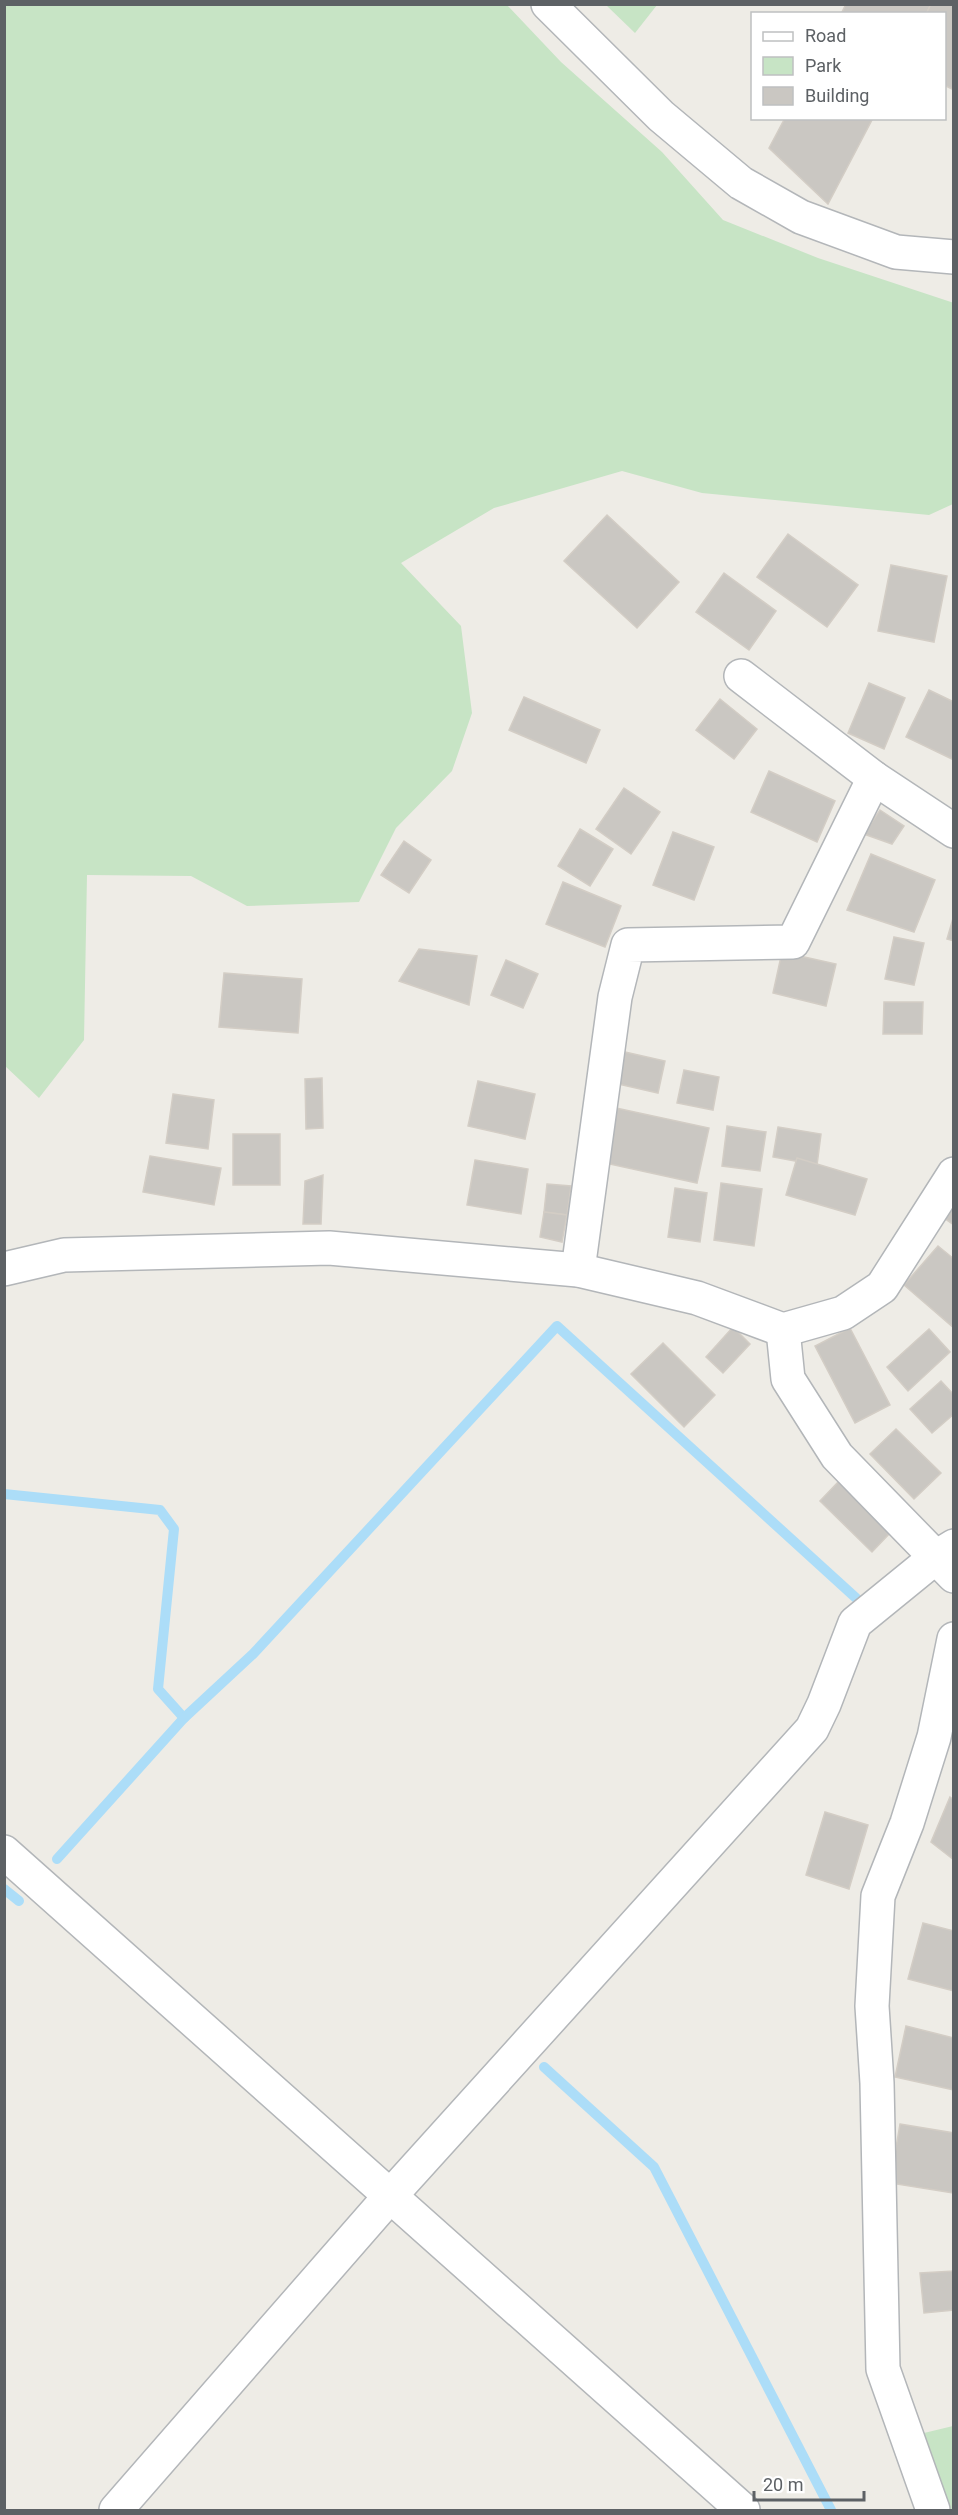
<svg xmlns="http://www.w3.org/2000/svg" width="958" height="2515" viewBox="0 0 958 2515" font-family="Roboto,sans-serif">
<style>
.green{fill:#c7e4c5}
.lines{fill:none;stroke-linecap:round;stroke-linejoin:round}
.stream{stroke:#acddf8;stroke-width:10}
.building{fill:#cac7c2;stroke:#d3cdc5;stroke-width:1.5}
.minor-casing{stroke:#b3b6b9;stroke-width:36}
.minor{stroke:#fff;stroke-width:33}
</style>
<rect width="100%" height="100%" fill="#eeece6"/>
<g class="green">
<path d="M4,5H507L561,62L662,152L723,220L818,258L954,303L953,504L929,515L702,493L622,471L494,508L401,563L461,626L472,713L452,771L396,828L359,902L247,906L191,876L87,875L84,1040L39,1098L4,1065Z"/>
<path d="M606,5H657L635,33Z"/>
<path d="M953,2426V2510H949L924,2433Z"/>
</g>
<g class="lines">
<g class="stream">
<path d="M4,1494L160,1510L174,1529L158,1689L184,1718"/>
<path d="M57,1859L184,1718L253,1654L557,1326L856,1598"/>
<path d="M4,1889L19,1901"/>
<path d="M544,2067L654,2167L831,2510"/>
</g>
</g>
<g class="building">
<path d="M846,4H931L926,14H841Z"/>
<path d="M931,4H954V90L944,85V14H926Z"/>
<path d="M785,118H873L828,204L769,148Z"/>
<path d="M607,515L679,582L637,628L564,561Z"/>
<path d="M788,534L858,585L827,627L757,577Z"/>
<path d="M891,565L947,576L934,642L878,631Z"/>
<path d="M724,573L776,611L749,650L696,612Z"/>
<path d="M869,683L905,698L884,749L848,733Z"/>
<path d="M929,690L954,702V760L906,737Z"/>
<path d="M524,697L600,730L586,763L509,730Z"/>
<path d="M720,699L757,729L734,759L696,730Z"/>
<path d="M769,771L835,801L817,842L751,812Z"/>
<path d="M624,788L660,812L631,854L596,829Z"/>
<path d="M880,810L904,826L892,844L864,834Z"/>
<path d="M580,829L613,849L590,886L558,866Z"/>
<path d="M673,832L714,847L694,900L653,885Z"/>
<path d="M404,841L431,860L409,893L381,875Z"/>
<path d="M871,854L935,880L914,932L847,910Z"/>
<path d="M563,882L621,906L605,947L546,924Z"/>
<path d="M954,915V941L947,939Z"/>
<path d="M894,937L924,943L914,985L885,979Z"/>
<path d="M419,949L477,956L469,1005L399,981Z"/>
<path d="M782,952L836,964L826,1006L773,993Z"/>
<path d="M506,960L538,974L523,1008L491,995Z"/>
<path d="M224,973L302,979L298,1033L219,1027Z"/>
<path d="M884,1002H923L922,1034H883Z"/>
<path d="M625,1052L665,1061L658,1093L618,1084Z"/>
<path d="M684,1070L719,1077L713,1110L677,1103Z"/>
<path d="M322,1078L323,1128L306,1129L305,1079Z"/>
<path d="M478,1081L535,1094L525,1139L468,1126Z"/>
<path d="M173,1094L214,1100L208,1149L166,1143Z"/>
<path d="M616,1108L709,1128L697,1183L605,1163Z"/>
<path d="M727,1126L766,1132L760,1171L722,1166Z"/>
<path d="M778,1127L821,1134L817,1165L773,1157Z"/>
<rect x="233" y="1134" width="47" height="51"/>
<path d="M150,1156L221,1168L214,1205L143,1192Z"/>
<path d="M797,1158L867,1179L855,1215L786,1195Z"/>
<path d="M475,1160L528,1169L521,1214L467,1205Z"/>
<path d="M323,1175L321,1224H303L305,1181Z"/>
<path d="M721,1183L762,1189L754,1246L714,1240Z"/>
<path d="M547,1184L571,1186L567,1215L544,1212Z"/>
<path d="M675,1188L707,1193L700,1242L668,1237Z"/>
<path d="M954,1204V1225L944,1218Z"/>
<path d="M544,1212L567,1215L562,1242L540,1237Z"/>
<path d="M938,1246L954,1259V1328L904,1285Z"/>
<path d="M733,1327L750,1344L723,1373L706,1357Z"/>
<path d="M850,1328L890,1405L855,1423L815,1346Z"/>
<path d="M929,1329L950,1352L908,1391L887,1367Z"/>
<path d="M663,1343L715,1395L684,1427L631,1374Z"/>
<path d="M941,1381L954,1395V1414L932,1433L910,1409Z"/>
<path d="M896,1429L941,1473L914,1499L870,1454Z"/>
<path d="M839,1481L891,1532L872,1552L820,1501Z"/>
<path d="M950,1797L954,1800V1860L931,1842Z"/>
<path d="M825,1812L868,1825L849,1889L806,1875Z"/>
<path d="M923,1923L954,1931V1991L908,1979Z"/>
<path d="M906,2026L954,2038V2090L895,2077Z"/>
<path d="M900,2124L954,2133V2193L890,2183Z"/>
<path d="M954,2271V2310L924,2313L920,2273Z"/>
</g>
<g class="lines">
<defs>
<g id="minor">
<path d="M548,4L661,116L741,183L801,217L896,252L954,257"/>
<path d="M741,676L874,778L954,831"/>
<path d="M4,1269L64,1255L329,1248L578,1270L697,1298L783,1330L843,1313L882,1287L954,1174"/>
<path d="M578,1270L615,997L628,945L793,942L874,778"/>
<path d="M783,1330L788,1379L837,1456L954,1576"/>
<path d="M4,1852L743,2510"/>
<path d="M116,2510L391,2195L812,1729L824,1704L855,1623L936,1557L954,1546"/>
<path d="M933,2510L883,2369L877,2083L872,2006L878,1896L907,1823L934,1737L954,1639"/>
</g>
</defs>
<use href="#minor" class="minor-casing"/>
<use href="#minor" class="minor"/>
</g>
<rect width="958" height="2515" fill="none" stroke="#5d6165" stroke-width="12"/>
<rect x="751" y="12" width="195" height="108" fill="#ffffff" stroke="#bec0c1" stroke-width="1.5"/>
<rect x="763" y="32" width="30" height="9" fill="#ffffff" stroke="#bec0c1" stroke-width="1.5"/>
<text x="805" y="42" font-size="18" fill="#5d6165">Road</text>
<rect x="763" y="57" width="30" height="18" fill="#c7e4c5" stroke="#bec0c1" stroke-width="1.5"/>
<text x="805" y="72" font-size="18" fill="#5d6165">Park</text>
<rect x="763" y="87" width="30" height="18" fill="#cac7c2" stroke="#bec0c1" stroke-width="1.5"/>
<text x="805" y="102" font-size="18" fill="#5d6165">Building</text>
<path d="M754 2491v9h110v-9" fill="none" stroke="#5d6165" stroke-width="3"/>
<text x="763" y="2491" font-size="18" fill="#5d6165" stroke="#ffffff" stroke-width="4.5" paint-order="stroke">20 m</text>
</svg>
